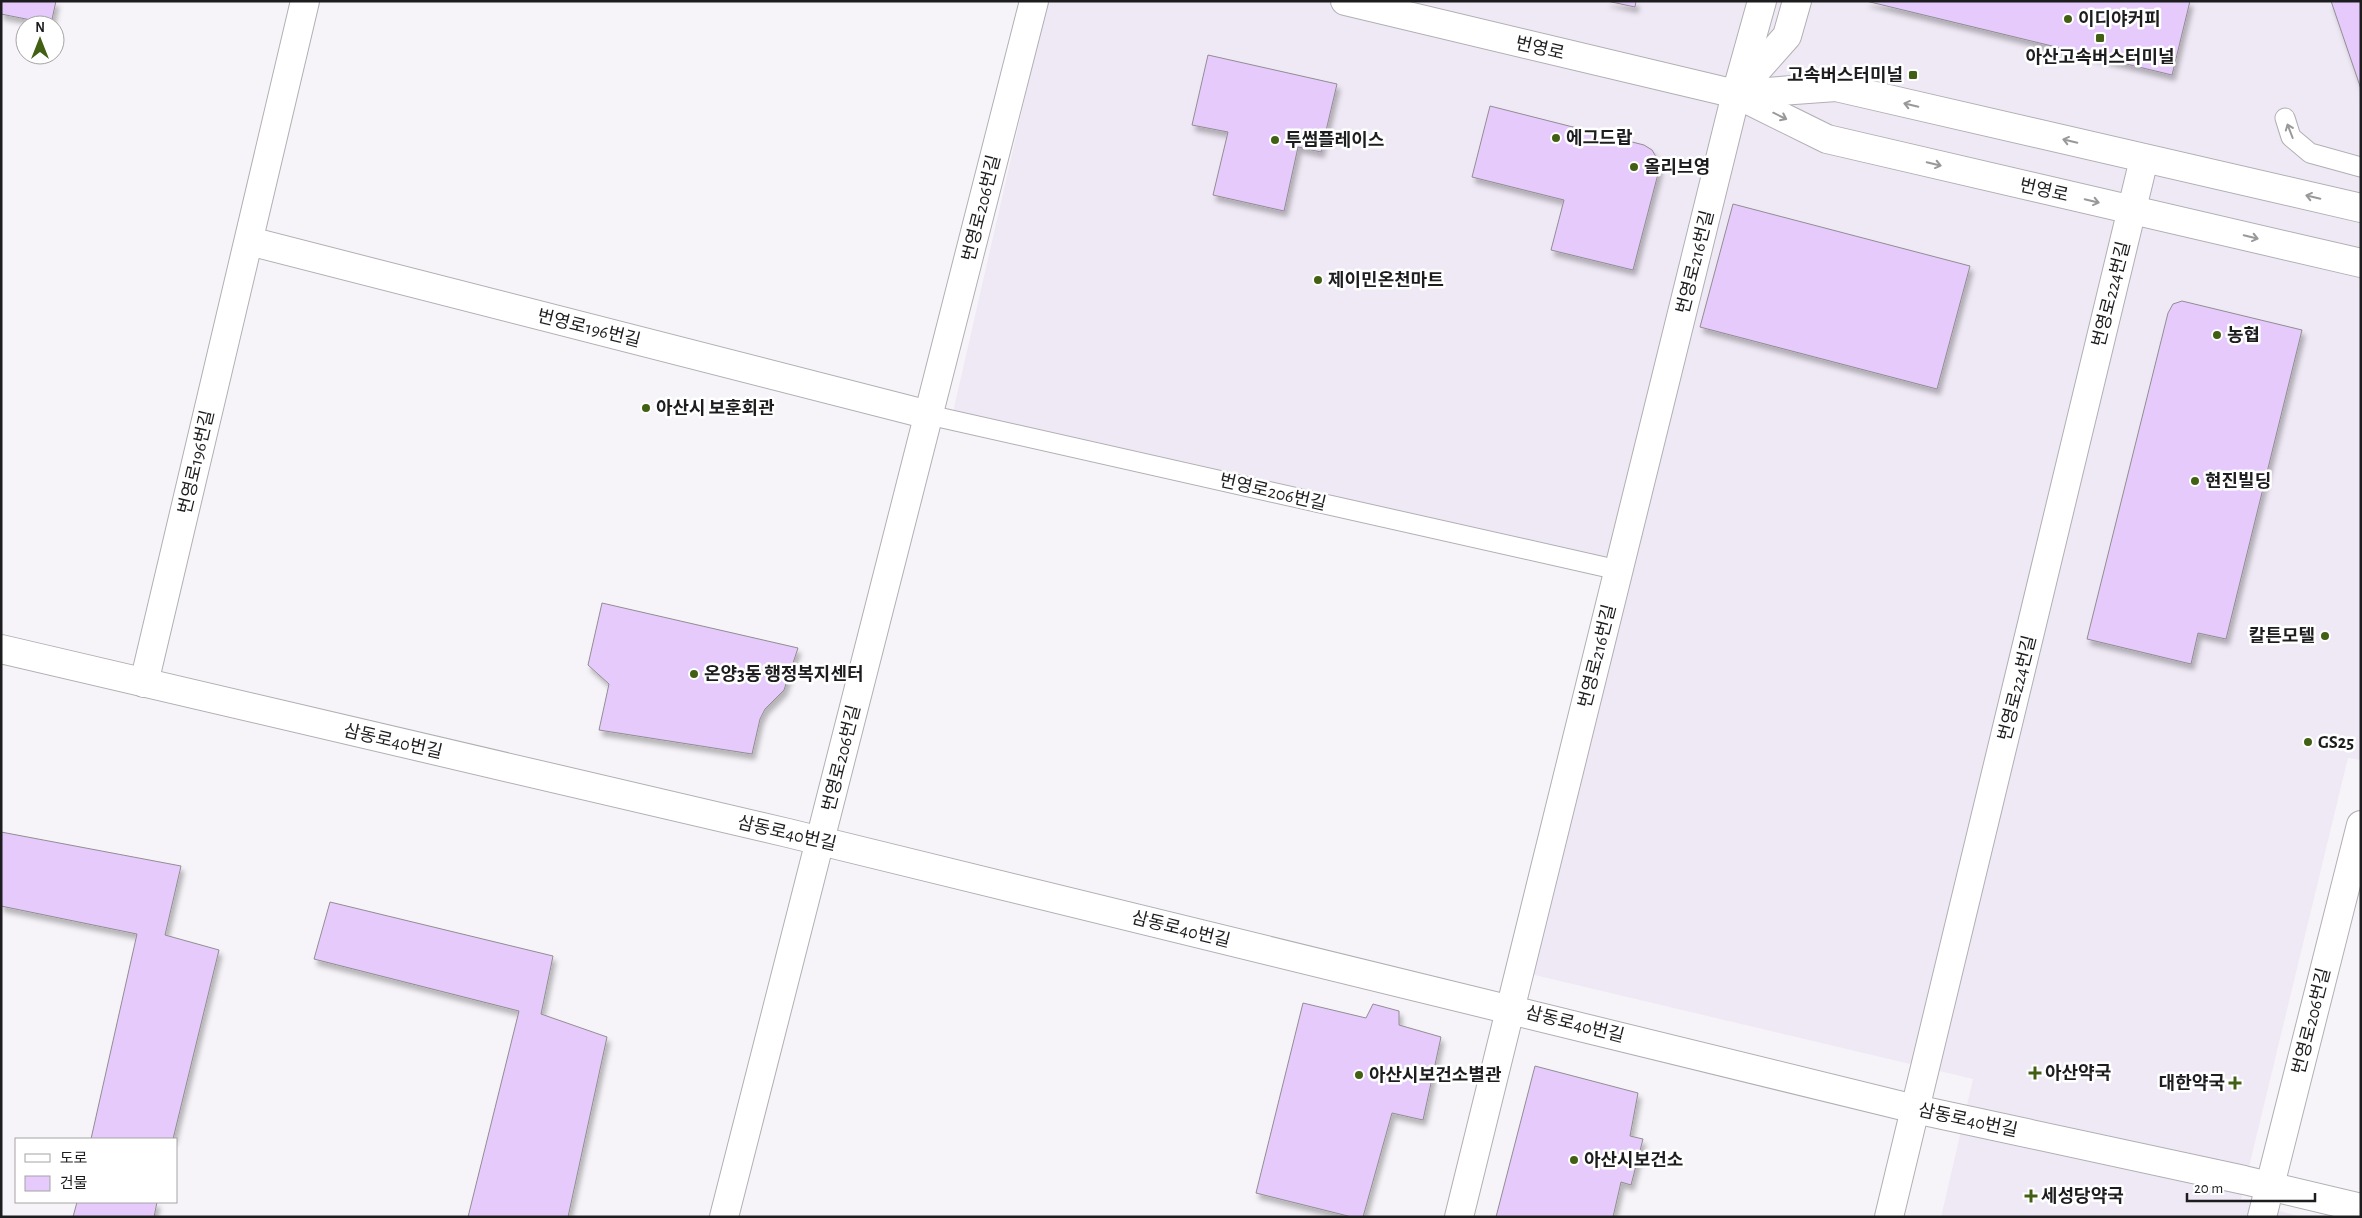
<svg xmlns="http://www.w3.org/2000/svg" width="2362" height="1218" viewBox="0 0 2362 1218" font-family="'Alegreya Sans','Noto Sans KR',sans-serif">
<style>
.built{fill:#efe9f5}
.building{fill:#e5cafb;stroke:#908e92;filter:url(#shadow)}
.lines{fill:none;stroke-linecap:round;stroke-linejoin:round}
.lane-casing{stroke:#b1afb3;stroke-width:21}
.street-casing{stroke:#b1afb3;stroke-width:30}
.secondary-casing{stroke:#b1afb3;stroke-width:30}
.lane{stroke:#fff;stroke-width:19}
.street{stroke:#fff;stroke-width:28}
.secondary{stroke:#fff;stroke-width:28}
.oneway{stroke:#99999a}
.poi-dot{fill:#426014;stroke:#fff;stroke-width:2}
.labels{text-anchor:middle;stroke-width:5;stroke-linejoin:round;paint-order:stroke}
.poi-label{font-size:18px;font-weight:bold;fill:#1d1c1e;stroke:#fff;text-anchor:start}
.street-label{font-size:18px;fill:#1d1c1e;stroke:#fff}
</style>
<defs>
<filter id="shadow"><feDropShadow dx="3" dy="5.5" stdDeviation="2.5" flood-color="#0004"/></filter>
</defs>
<rect width="100%" height="100%" fill="#f7f4f9"/>
<path class="built" d="M1047,1H2361V760L2348,758L2241,1200L2301,1217H1941L1973,1079L1526,973L1623,561L953,412Z"/>
<g class="building">
<path d="M1,1H56L51,24L1,14Z"/>
<path d="M1607,1H1636L1635,7Z"/>
<path d="M1866,1H2190L2172,75Z"/>
<path d="M2331,1H2361V89Z"/>
<path d="M1208,55L1337,84L1321,152L1298,147L1284,211L1213,195L1228,132L1192,125Z"/>
<path d="M1490,106L1644,145L1652,150L1658,160L1659,170L1633,270L1551,250L1564,200L1472,177Z"/>
<path d="M1733,204L1970,266L1937,389L1700,327Z"/>
<path d="M2182,301L2302,330L2226,639L2198,633L2191,664L2087,639L2168,313L2173,304Z"/>
<path d="M602,603L798,648L784,690L765,709L760,719L752,754L599,730L609,684L588,665Z"/>
<path d="M1,832L181,866L165,935L219,950L173,1139H91L137,934L1,906Z"/>
<path d="M330,902L553,956L541,1014L607,1037L568,1217H468L519,1011L314,959Z"/>
<path d="M1303,1003L1366,1018L1373,1004L1399,1011V1025L1441,1037L1423,1120L1392,1113L1363,1217H1352L1256,1193Z"/>
<path d="M1535,1066L1638,1093L1630,1136L1643,1139L1631,1185L1621,1182L1613,1217H1496Z"/>
<path d="M77,1202H157L154,1217H73Z"/>
</g>
<g class="lines">
<defs>
<g id="lane">
<path d="M2285,118L2291,137L2310,153L2361,167"/>
<path d="M929,415L1618,570"/>
</g>
<g id="street">
<path d="M1740,89L1787,36L1797,1"/>
<path d="M249,241L929,415"/>
<path d="M1,649L788,833L1915,1109L2244,1180L2361,1208"/>
<path d="M144,683L305,1"/>
<path d="M724,1217L1034,1"/>
<path d="M1459,1217L1736,94L1762,1"/>
<path d="M1889,1217L2144,159"/>
<path d="M2262,1217L2361,825"/>
</g>
<g id="secondary">
<path d="M1345,1L1736,94L1827,139L2361,263"/>
<path d="M1738,94L1836,87L2361,208"/>
</g>
</defs>
<use href="#lane" class="lane-casing"/>
<use href="#street" class="street-casing"/>
<use href="#secondary" class="secondary-casing"/>
<use href="#lane" class="lane"/>
<use href="#street" class="street"/>
<use href="#secondary" class="secondary"/>
</g>
<defs><path id="oneway-shaft" d="M-6 0H5M1.5-3L5.5 0L1.5 3" fill="none" stroke-width="1.6" stroke-linecap="round" stroke-linejoin="round" transform="scale(1.25)"/></defs>
<g class="oneway">
<use href="#oneway-shaft" transform="translate(1911 105) rotate(-167)"/>
<use href="#oneway-shaft" transform="translate(1780 116) rotate(26)"/>
<use href="#oneway-shaft" transform="translate(2290 131) rotate(-111)"/>
<use href="#oneway-shaft" transform="translate(2070 141) rotate(-167)"/>
<use href="#oneway-shaft" transform="translate(1934 164) rotate(13)"/>
<use href="#oneway-shaft" transform="translate(2313 197) rotate(-167)"/>
<use href="#oneway-shaft" transform="translate(2092 201) rotate(13)"/>
<use href="#oneway-shaft" transform="translate(2251 237) rotate(13)"/>
</g>
<g class="poi-dot">
<circle cx="2068" cy="19" r="5"/>
<rect x="2095" y="33" width="10" height="10" rx="2.5"/>
<rect x="1908" y="70" width="10" height="10" rx="2.5"/>
<circle cx="1556" cy="138" r="5"/>
<circle cx="1275" cy="140" r="5"/>
<circle cx="1634" cy="167" r="5"/>
<circle cx="1318" cy="280" r="5"/>
<circle cx="2217" cy="335" r="5"/>
<circle cx="646" cy="408" r="5"/>
<circle cx="2195" cy="481" r="5"/>
<circle cx="2325" cy="636" r="5"/>
<circle cx="694" cy="674" r="5"/>
<circle cx="2308" cy="742" r="5"/>
<path d="M2032.5 1065.5h5v5h5v5h-5v5h-5v-5h-5v-5h5z"/>
<circle cx="1359" cy="1075" r="5"/>
<path d="M2232.5 1075.5h5v5h5v5h-5v5h-5v-5h-5v-5h5z"/>
<circle cx="1574" cy="1160" r="5"/>
<path d="M2028.5 1188.5h5v5h5v5h-5v5h-5v-5h-5v-5h5z"/>
</g>
<g class="labels">
<g class="poi-label">
<text x="2078" y="25">이디야커피</text>
<text x="2100" y="63" text-anchor="middle">아산고속버스터미널</text>
<text x="1903" y="81" text-anchor="end">고속버스터미널</text>
<text x="1566" y="144">에그드랍</text>
<text x="1285" y="146">투썸플레이스</text>
<text x="1644" y="173">올리브영</text>
<text x="1328" y="286">제이민온천마트</text>
<text x="2227" y="341">농협</text>
<text x="656" y="414">아산시 보훈회관</text>
<text x="2205" y="487">현진빌딩</text>
<text x="2315" y="642" text-anchor="end">칼튼모텔</text>
<text x="704" y="680">온양3동 행정복지센터</text>
<text x="2318" y="748">GS25</text>
<text x="2045" y="1079">아산약국</text>
<text x="1369" y="1081">아산시보건소별관</text>
<text x="2225" y="1089" text-anchor="end">대한약국</text>
<text x="1584" y="1166">아산시보건소</text>
<text x="2041" y="1202">세성당약국</text>
</g>
<g class="street-label">
<text transform="translate(1540 48) rotate(13)" y="6">번영로</text>
<text transform="translate(2044 190) rotate(13)" y="6">번영로</text>
<text transform="translate(981 208) rotate(-76)" y="6">번영로206번길</text>
<text transform="translate(1695 262) rotate(-76)" y="6">번영로216번길</text>
<text transform="translate(2111 294) rotate(-76)" y="6">번영로224번길</text>
<text transform="translate(589 328) rotate(14)" y="6">번영로196번길</text>
<text transform="translate(196 462) rotate(-77)" y="6">번영로196번길</text>
<text transform="translate(1273 492) rotate(13)" y="6">번영로206번길</text>
<text transform="translate(1597 656) rotate(-76)" y="6">번영로216번길</text>
<text transform="translate(2017 688) rotate(-76)" y="6">번영로224번길</text>
<text transform="translate(393 741) rotate(13)" y="6">삼동로40번길</text>
<text transform="translate(841 758) rotate(-76)" y="6">번영로206번길</text>
<text transform="translate(787 833) rotate(13)" y="6">삼동로40번길</text>
<text transform="translate(1181 929) rotate(14)" y="6">삼동로40번길</text>
<text transform="translate(2311 1021) rotate(-76)" y="6">번영로206번길</text>
<text transform="translate(1575 1024) rotate(14)" y="6">삼동로40번길</text>
<text transform="translate(1968 1120) rotate(12)" y="6">삼동로40번길</text>
</g>
</g>
<rect width="2362" height="1218" fill="none" stroke="#1d1c1e" stroke-width="5"/>
<rect x="15" y="1138" width="162" height="65" fill="#ffffff" stroke="#a5a4a5"/>
<rect x="25" y="1154" width="25" height="8" fill="#ffffff" stroke="#a5a4a5"/>
<text x="60" y="1163" font-size="15" fill="#1d1c1e">도로</text>
<rect x="25" y="1176" width="25" height="15" fill="#e5cafb" stroke="#a5a4a5"/>
<text x="60" y="1188" font-size="15" fill="#1d1c1e">건물</text>
<g transform="translate(40 40)"><circle r="24" fill="#ffffff" stroke="#a5a4a5"/>
<path d="M0-4L9 19L0 12L-9 19Z" fill="#426014"/>
<text y="-8" font-size="14" font-weight="bold" text-anchor="middle" fill="#1d1c1e">N</text>
</g>
<path d="M2187 1193v8h128v-8" fill="none" stroke="#1d1c1e" stroke-width="2.5"/>
<text x="2194" y="1193" font-size="15" fill="#1d1c1e" stroke="#ffffff" stroke-width="4" paint-order="stroke">20 m</text>
</svg>
